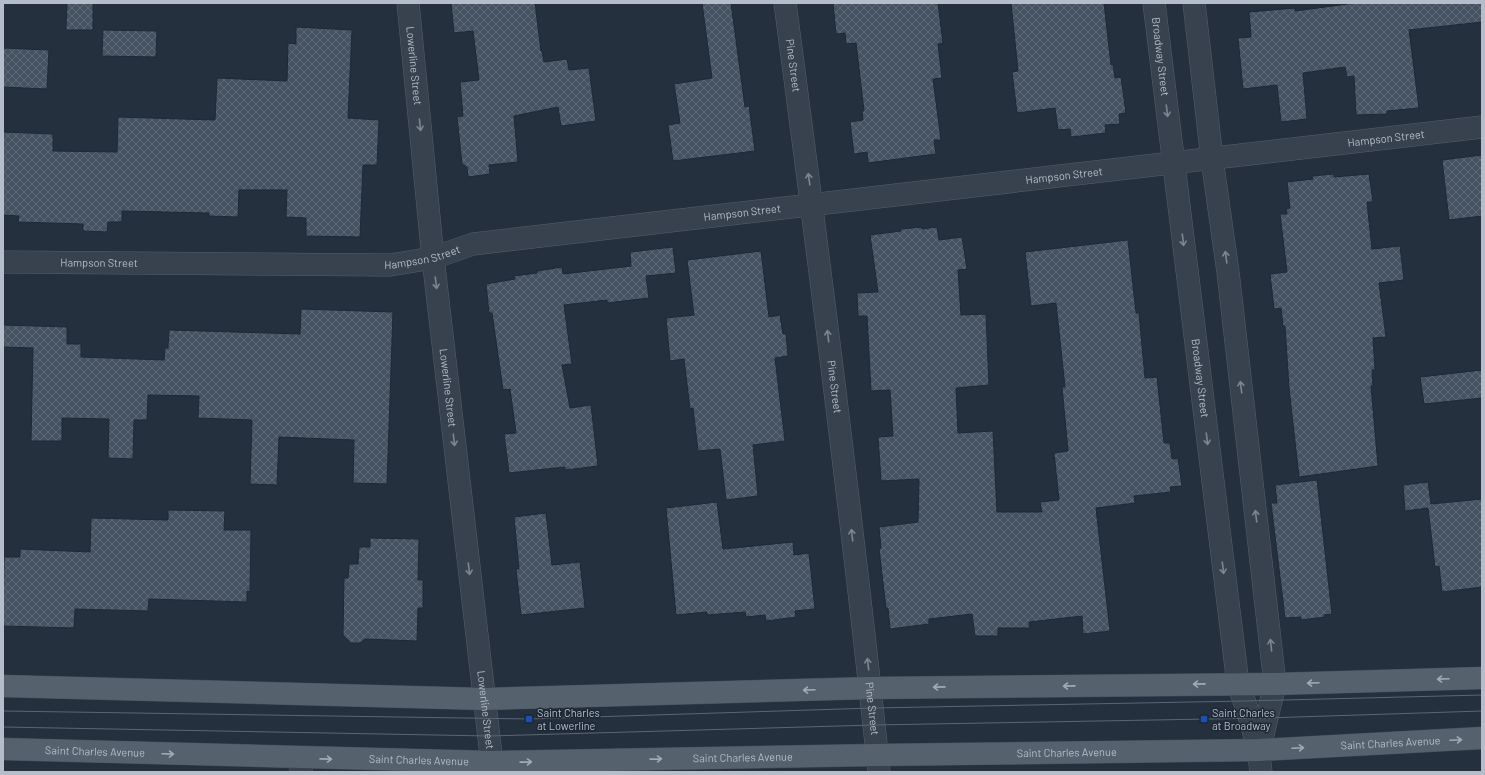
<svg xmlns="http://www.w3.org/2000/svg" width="1485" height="775" viewBox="0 0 1485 775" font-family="Barlow,sans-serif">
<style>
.building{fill:url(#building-cross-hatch);stroke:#1f2935}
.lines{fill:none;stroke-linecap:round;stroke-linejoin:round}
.minor-casing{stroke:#56606c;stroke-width:23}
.major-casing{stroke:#414b57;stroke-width:23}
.minor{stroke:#38424e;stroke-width:22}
.major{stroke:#56616e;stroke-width:22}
.tram{stroke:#5a6675;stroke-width:1}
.oneway{stroke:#7c8692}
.oneway2{stroke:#a1abb7}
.transit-dot{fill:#1a4fb4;stroke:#1d2733;stroke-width:1.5}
.labels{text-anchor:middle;stroke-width:3;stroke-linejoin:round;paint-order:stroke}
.street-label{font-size:11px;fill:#b4bdc9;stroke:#1d2733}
.poi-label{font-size:11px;fill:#b4bdc9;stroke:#1d2733;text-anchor:start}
</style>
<defs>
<pattern id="building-cross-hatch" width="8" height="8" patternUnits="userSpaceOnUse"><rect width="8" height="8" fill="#455262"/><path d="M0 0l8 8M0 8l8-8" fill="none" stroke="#5d6977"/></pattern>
</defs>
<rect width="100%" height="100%" fill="#24303e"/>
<g class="building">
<path d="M67,3H93V30H66Z"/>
<path d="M451,3H535L541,51H542L544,62L567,59L569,70L589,68L596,121L561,126L558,107L514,116L518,162L489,165L490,174L468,177L467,167L462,164L457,117L463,116L460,82L479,80L473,31L454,33Z"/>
<path d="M702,3H731L745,107L749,106L755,151L673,161L668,125L680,123L674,84L712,78Z"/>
<path d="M833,3H938L943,43L938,44L942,78L933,79L941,140H934L936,154L868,163L867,152L854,154L850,122L863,120L862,111H864L856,43L846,44L845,33L836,34Z"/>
<path d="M1011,3H1104L1111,65L1113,64L1115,78L1121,77L1126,113L1119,114L1120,124L1105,125L1106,133L1071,137L1070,129L1058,130L1055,108L1017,113L1012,72L1018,71Z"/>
<path d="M1355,3H1482V22L1409,30L1419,108L1387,111V114L1356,115L1354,76L1347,77L1345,67L1303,73L1307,119L1281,122L1277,85L1243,89L1238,38L1251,37L1249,12L1295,8V11Z"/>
<path d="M296,27L352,30L348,118L379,120L377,165H363L360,237L306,236V218L286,217L287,190H239L238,217L209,216V213L122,211V222H108L107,232L83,231V224L18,222L19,216L3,215V132L53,134V151L117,152L118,117L215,120L217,78L287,81L288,43L296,44Z"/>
<path d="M103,30L157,31L156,57L102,56Z"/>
<path d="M3,48L49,50L47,89L3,87Z"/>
<path d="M1482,155V216L1449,220L1442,160Z"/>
<path d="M1334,174V177L1369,174L1373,202H1367L1372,249L1400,246L1404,280L1379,283L1386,337L1373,338L1375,370H1372L1373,386H1371L1378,466L1299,477L1289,388L1285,326H1283L1281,308L1274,309L1270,274L1287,272L1280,214H1287L1286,209L1290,208L1287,182L1313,179L1312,176Z"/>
<path d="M922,227V229L937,227L939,240L962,237L967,269L958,270L961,315L986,314L989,385L956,388L958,433L993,431L997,512H1042L1040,502L1059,500L1054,453L1068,451L1062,387H1065L1056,303L1031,306L1025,252L1128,240L1136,313H1139L1145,378L1157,377L1164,443H1170L1172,459L1178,458L1182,486L1170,487L1171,492L1134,496L1135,503L1096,508L1110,631L1083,634L1082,616L1029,622L1030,628H998V636H975L972,614L929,619V624L890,629L888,608H886L879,549L881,548L879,527L918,522L919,479L881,481L878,437L893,436L890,390L871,391L867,316H858L857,293L878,292L870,235L901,231V229Z"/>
<path d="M673,247L676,273L646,276L649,298L607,303V300L564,305L572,364L562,365L570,408L591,405L598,466L565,470V467L509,473L504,434L516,433L510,389L503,390L492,313H489L486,284L515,279L514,276L537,273V271L562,267L563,274L631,266L630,252Z"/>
<path d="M761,251L769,317L780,315L783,334H786L788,356L775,358L785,441L753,445L758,496L726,500L720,449L698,451L693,408L690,409L684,359L670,361L666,318L694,315L687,260Z"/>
<path d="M301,309L393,312L387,484L353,483L354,440L279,437L277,485L250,484L252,420L198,418L199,396L148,395L147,420H134L133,459L108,458L109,419L62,418V441H31L33,348L3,347V325L67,327V344H81V357L164,360L165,348H168L169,330L300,334Z"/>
<path d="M1482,370V398L1424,404L1420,377Z"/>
<path d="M1317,480L1332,614L1324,615L1325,617L1301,620V617L1285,618L1271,503H1277L1275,485Z"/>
<path d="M1428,482L1431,504L1482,499V587L1442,592L1439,566L1435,567L1428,508L1405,511L1403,485Z"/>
<path d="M717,502L723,549L793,542L794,555L809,553L815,609L795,611L796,617L766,621L765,615L746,617L745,612L707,615V612L676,615L666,508Z"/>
<path d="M168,510L225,511L224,530H251L250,592L247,591V602L149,599L148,611L75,609L74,628L3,626L4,557H20V549L90,552L91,518L168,520Z"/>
<path d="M546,513L552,565L580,562L585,608L521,615L516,569H519L514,517Z"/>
<path d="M370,538L419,539L418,580H423V608H418L417,641L365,639L360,643H351L343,635L344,578H348L349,564H358L359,547H370Z"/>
</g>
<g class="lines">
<defs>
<g id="minor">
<path id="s1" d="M408,3L433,258L493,772"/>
<path id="s2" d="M785,3C819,259 852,515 879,772"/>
<path id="s3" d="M1154,3L1238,684C1249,712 1258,742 1261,772"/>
<path d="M1194,3L1212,159L1228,272L1275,684L1260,747"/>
<path id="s4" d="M3,262L390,265L433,258L473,244C809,204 1146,167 1482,127"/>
<path d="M301,772V758"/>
</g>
<g id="major">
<path d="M3,686L484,699L871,688L1275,684L1482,678"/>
<path id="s5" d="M3,749L492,762L877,755L1259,750L1482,738"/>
</g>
</defs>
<use href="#minor" class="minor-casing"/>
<use href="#major" class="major-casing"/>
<use href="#minor" class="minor"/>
<use href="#major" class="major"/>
<g class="tram">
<path d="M3,711L529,719L873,708L1245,701L1482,695"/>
<path d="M3,727L489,736L874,725L1266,718L1482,711"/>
</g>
</g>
<defs><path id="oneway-shaft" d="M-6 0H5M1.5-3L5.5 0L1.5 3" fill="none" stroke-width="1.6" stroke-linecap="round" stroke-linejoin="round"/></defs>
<g class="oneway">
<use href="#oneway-shaft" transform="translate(1167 111) rotate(83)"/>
<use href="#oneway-shaft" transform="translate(420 125) rotate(84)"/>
<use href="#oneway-shaft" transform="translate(809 179) rotate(-98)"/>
<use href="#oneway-shaft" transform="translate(1183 240) rotate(83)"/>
<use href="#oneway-shaft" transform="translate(1226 257) rotate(-98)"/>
<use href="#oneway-shaft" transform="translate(436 283) rotate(83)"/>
<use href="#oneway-shaft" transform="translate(828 336) rotate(-97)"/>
<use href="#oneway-shaft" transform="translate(1241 387) rotate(-97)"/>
<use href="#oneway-shaft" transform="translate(1207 439) rotate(83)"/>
<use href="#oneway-shaft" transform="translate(454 440) rotate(83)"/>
<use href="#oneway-shaft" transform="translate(1256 516) rotate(-97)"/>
<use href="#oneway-shaft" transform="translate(852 535) rotate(-97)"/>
<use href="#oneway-shaft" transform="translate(1223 568) rotate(83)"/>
<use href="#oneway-shaft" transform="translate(469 569) rotate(83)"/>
<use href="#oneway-shaft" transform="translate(1271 645) rotate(-96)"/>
<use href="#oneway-shaft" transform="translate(868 664) rotate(-97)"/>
</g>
<g class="oneway2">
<use href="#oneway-shaft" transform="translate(1443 679) rotate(178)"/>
<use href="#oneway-shaft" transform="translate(1313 683) rotate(178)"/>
<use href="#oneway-shaft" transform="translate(1199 684) rotate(179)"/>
<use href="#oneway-shaft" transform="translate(1069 686) rotate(179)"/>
<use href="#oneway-shaft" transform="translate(939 687) rotate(179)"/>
<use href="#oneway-shaft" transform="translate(809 690) rotate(178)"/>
<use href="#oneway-shaft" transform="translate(1456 740) rotate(-3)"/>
<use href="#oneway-shaft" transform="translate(1298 748) rotate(-3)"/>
<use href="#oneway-shaft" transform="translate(168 754) rotate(2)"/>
<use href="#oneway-shaft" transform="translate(326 759) rotate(1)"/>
<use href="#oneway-shaft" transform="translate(656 759) rotate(-1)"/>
<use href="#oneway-shaft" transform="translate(526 762) rotate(-1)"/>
</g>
<g class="transit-dot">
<rect x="525" y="715" width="8" height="8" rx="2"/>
<rect x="1200" y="715" width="8" height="8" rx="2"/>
</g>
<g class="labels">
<g class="street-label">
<text dy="4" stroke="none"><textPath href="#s3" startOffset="54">Broadway Street</textPath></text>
<text dy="4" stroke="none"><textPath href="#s1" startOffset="63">Lowerline Street</textPath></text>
<text dy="4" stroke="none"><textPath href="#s2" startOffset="63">Pine Street</textPath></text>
<text dy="4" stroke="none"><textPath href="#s4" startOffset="1392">Hampson Street</textPath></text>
<text dy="4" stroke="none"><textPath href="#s4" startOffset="1068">Hampson Street</textPath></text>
<text dy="4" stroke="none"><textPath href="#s4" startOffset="744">Hampson Street</textPath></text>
<text dy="4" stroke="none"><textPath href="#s4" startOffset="420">Hampson Street</textPath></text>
<text dy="4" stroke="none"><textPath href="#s4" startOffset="96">Hampson Street</textPath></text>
<text dy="4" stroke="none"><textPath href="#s3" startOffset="378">Broadway Street</textPath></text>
<text dy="4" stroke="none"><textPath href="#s2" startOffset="387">Pine Street</textPath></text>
<text dy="4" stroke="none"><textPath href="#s1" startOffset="387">Lowerline Street</textPath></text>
<text dy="4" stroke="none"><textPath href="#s2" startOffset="711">Pine Street</textPath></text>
<text dy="4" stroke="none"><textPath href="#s1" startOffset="711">Lowerline Street</textPath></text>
<text dy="4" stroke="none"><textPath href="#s5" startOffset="1388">Saint Charles Avenue</textPath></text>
<text dy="4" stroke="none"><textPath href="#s5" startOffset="92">Saint Charles Avenue</textPath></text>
<text dy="4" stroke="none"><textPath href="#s5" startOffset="1064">Saint Charles Avenue</textPath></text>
<text dy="4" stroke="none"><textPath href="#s5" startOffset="740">Saint Charles Avenue</textPath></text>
<text dy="4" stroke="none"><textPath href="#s5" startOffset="416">Saint Charles Avenue</textPath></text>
</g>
<g class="poi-label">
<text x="537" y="717">Saint Charles<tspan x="537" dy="13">at Lowerline</tspan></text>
<text x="1212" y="717">Saint Charles<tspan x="1212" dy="13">at Broadway</tspan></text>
</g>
</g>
<rect width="1485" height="775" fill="none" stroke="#b4bdc9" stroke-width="8"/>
</svg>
